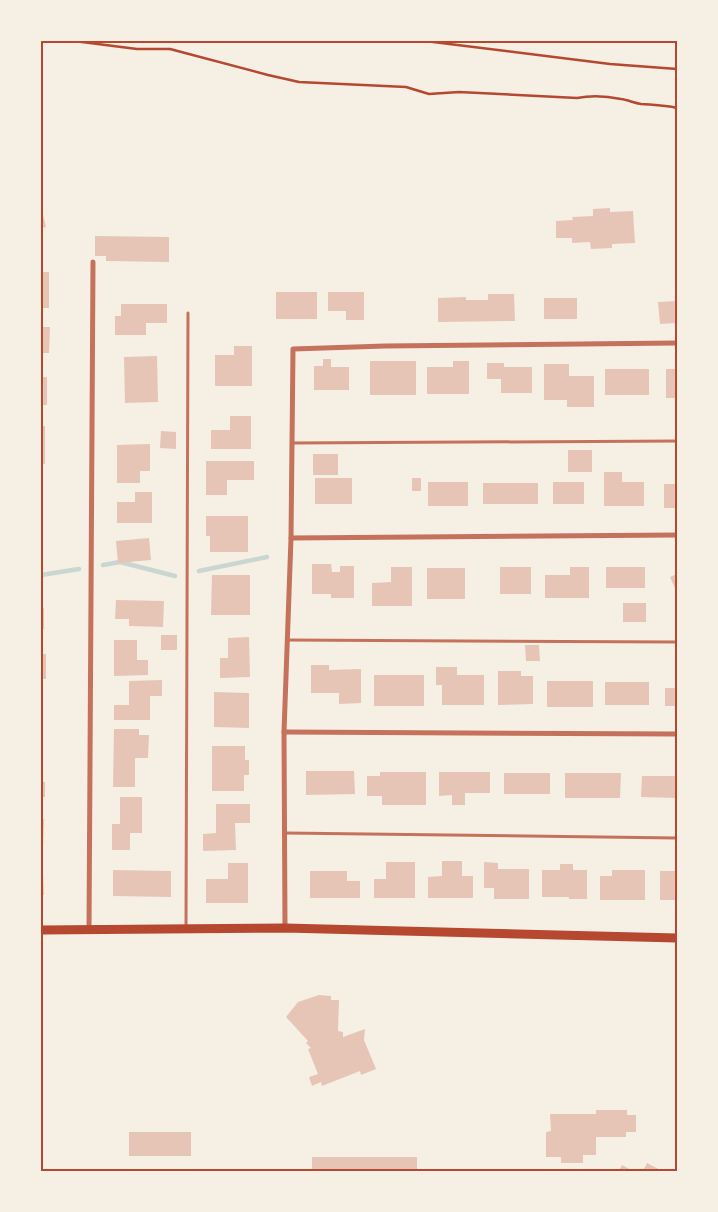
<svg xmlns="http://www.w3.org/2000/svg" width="718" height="1212" viewBox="0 0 718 1212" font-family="'DejaVu Sans',sans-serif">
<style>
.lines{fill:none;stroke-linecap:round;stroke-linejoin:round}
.stream{stroke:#c9d6d2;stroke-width:4.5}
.building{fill:#e6c5b7}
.path{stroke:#b5482f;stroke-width:2.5}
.service{stroke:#c5725c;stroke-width:3}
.minor{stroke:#c5725c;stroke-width:5}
.secondary{stroke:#b5482f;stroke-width:9}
.neatline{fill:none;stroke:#b5482f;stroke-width:2}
</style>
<rect width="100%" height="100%" fill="#f6efe4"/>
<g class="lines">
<g class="stream">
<path d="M103,565L120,562L175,576"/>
<path d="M199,571L267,557"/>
<path d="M41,575L79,569"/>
</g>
</g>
<g class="building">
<path d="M41,206L46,227L41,228Z"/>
<path d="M610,208V212L633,211L635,243L612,244V248L591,249L590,242L572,243V238H556V221L573,220L572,217L593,216V209Z"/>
<path d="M95,236L169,237V262L106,261V256H95Z"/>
<rect x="41" y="272" width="8" height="36"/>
<rect x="276" y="292" width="41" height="27"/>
<path d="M328,292H364V320H346V311H328Z"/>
<path d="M488,294H514L515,321L438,322V298L466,297V300H488Z"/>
<rect x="544" y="298" width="33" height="21"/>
<path d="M677,301V323L660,324L658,302Z"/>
<path d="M121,304H167V323H146V335H115V316H121Z"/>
<path d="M41,327H50L49,353H41Z"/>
<path d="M234,346H252V386H215V355H234Z"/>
<path d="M157,356L158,402L125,403L124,357Z"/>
<path d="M323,359H331V367H349V390H314V366H323Z"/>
<rect x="370" y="361" width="46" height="34"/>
<path d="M453,361H469V394H427V367H453Z"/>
<path d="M487,363H504V367H532V393H501V379H487Z"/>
<path d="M544,364H569V376H594V407H567V400H544Z"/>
<rect x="605" y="369" width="44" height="26"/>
<rect x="666" y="369" width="11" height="29"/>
<rect x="41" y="377" width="6" height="28"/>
<path d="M230,416H251V449H211V430H230Z"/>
<rect x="41" y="426" width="4" height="38"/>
<path d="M161,431L176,432V449L160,448Z"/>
<path d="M150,444V471H140V483H117V445Z"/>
<rect x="568" y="450" width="24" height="22"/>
<rect x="313" y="454" width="25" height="21"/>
<path d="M206,461H254V480H227V495H206Z"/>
<path d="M604,472H622V482H644V506H604Z"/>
<rect x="315" y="478" width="37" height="26"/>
<rect x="412" y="478" width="9" height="13"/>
<rect x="428" y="482" width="40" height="24"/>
<rect x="553" y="482" width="31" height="22"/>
<rect x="483" y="483" width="55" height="21"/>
<rect x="664" y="484" width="13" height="24"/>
<path d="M135,492H152V523H117V502H135Z"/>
<path d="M206,516H248V552H210V536H206Z"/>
<path d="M149,538L151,560L118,563L116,541Z"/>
<path d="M312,564H331L332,572H340V566H354V598H331V594H312Z"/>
<path d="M391,567H412V606H372V583L391,582Z"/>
<rect x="500" y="567" width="31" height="27"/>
<path d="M570,567H589V598H545V575H570Z"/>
<rect x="606" y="567" width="39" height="21"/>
<rect x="427" y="568" width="38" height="31"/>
<path d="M677,574V593L670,577Z"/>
<path d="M212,575H250V615H211Z"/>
<path d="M116,600L164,601L163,627L129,626V619H115Z"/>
<rect x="623" y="603" width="23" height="19"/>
<rect x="41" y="608" width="3" height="21"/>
<rect x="161" y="635" width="16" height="15"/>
<path d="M249,637L250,677L220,678V658H228V638Z"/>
<path d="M114,640H137V660H148V675L114,676Z"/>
<path d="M525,645H539L540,661H526Z"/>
<rect x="41" y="654" width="5" height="25"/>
<path d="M311,665H329V670L361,669V703L339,704V693H311Z"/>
<path d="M436,667H457V675H484V705H442V685H436Z"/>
<path d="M498,671H521V676H533V704L498,705Z"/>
<rect x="374" y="675" width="50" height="31"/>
<path d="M162,680V696H150V720H114V705H129V681Z"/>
<rect x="547" y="681" width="46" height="26"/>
<rect x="605" y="682" width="44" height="23"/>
<rect x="665" y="688" width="12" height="18"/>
<path d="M214,692L249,693V728L214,727Z"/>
<path d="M114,729H139V735H149L148,758H135V787H113Z"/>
<path d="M212,746H245V760H249V775H244V791H212Z"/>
<path d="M306,771H354L355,794L306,795Z"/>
<path d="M380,772H426V805H382V796H367V776H380Z"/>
<path d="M439,772H490V793H465V805H452V795L439,796Z"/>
<rect x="504" y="773" width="46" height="21"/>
<path d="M565,773H621L620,798H565Z"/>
<path d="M642,776H677V798L641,797Z"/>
<rect x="41" y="782" width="4" height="15"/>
<path d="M120,797H142V833H130V850H112V824H120Z"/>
<path d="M216,804H250V823H235L236,850L203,851V834L216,833Z"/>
<path d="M41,819H44L43,847H41Z"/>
<path d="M442,861H462V876H473V898H428V877L442,876Z"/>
<path d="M386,862H415V898H374V879H386Z"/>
<path d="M484,862L498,863V869H529V899H494V888H484Z"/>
<path d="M228,863H248V903H206V879H228Z"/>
<path d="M560,864H573V870H587V899H569V897H542V870H560Z"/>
<path d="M113,870L171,871V897L113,896Z"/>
<path d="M612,870H645V900H600V876H612Z"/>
<path d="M310,871H347V881H360V898H310Z"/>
<rect x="660" y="871" width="17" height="29"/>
<path d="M41,875H43L44,895H41Z"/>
<path d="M319,995L331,996V1000H339L338,1031L343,1032V1037L365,1029L364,1040L376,1069L361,1075L360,1071L322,1086L321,1082L312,1086L309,1077L318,1074L308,1049L311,1048L306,1043L308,1041L286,1017L298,1002Z"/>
<path d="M596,1110H627V1115H636V1132H626V1137H596V1155H583V1163H561V1157H546V1132L551,1131L550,1114H596Z"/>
<rect x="129" y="1132" width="62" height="24"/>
<path d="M312,1157H417V1171H320V1169H312Z"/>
<path d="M647,1163L662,1171H643Z"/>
<path d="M622,1165L633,1171H619Z"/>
</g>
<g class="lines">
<g class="path">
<path d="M74,41L137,49H170L268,75L299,82L406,87L429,94L459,92L577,98C593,95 606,96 621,99C628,100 634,103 641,104C653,105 664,105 677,108"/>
<path d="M425,41L610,64L677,69"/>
</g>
<g class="service">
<path d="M293,443L677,441"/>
<path d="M287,640L677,642"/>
<path d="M285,833L677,838"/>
<path d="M186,928L188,313"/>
</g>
<g class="minor">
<path d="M291,538L677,535"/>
<path d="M284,732L677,734"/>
<path d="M285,928L284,732L291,538L293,349L385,346L677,343"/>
<path d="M89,930L93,262"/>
</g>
<path class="secondary" d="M41,930L285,928L677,938"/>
</g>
<rect width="718" height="1212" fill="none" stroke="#f6efe4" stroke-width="85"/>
<rect x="42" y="42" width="634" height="1128" class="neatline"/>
</svg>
